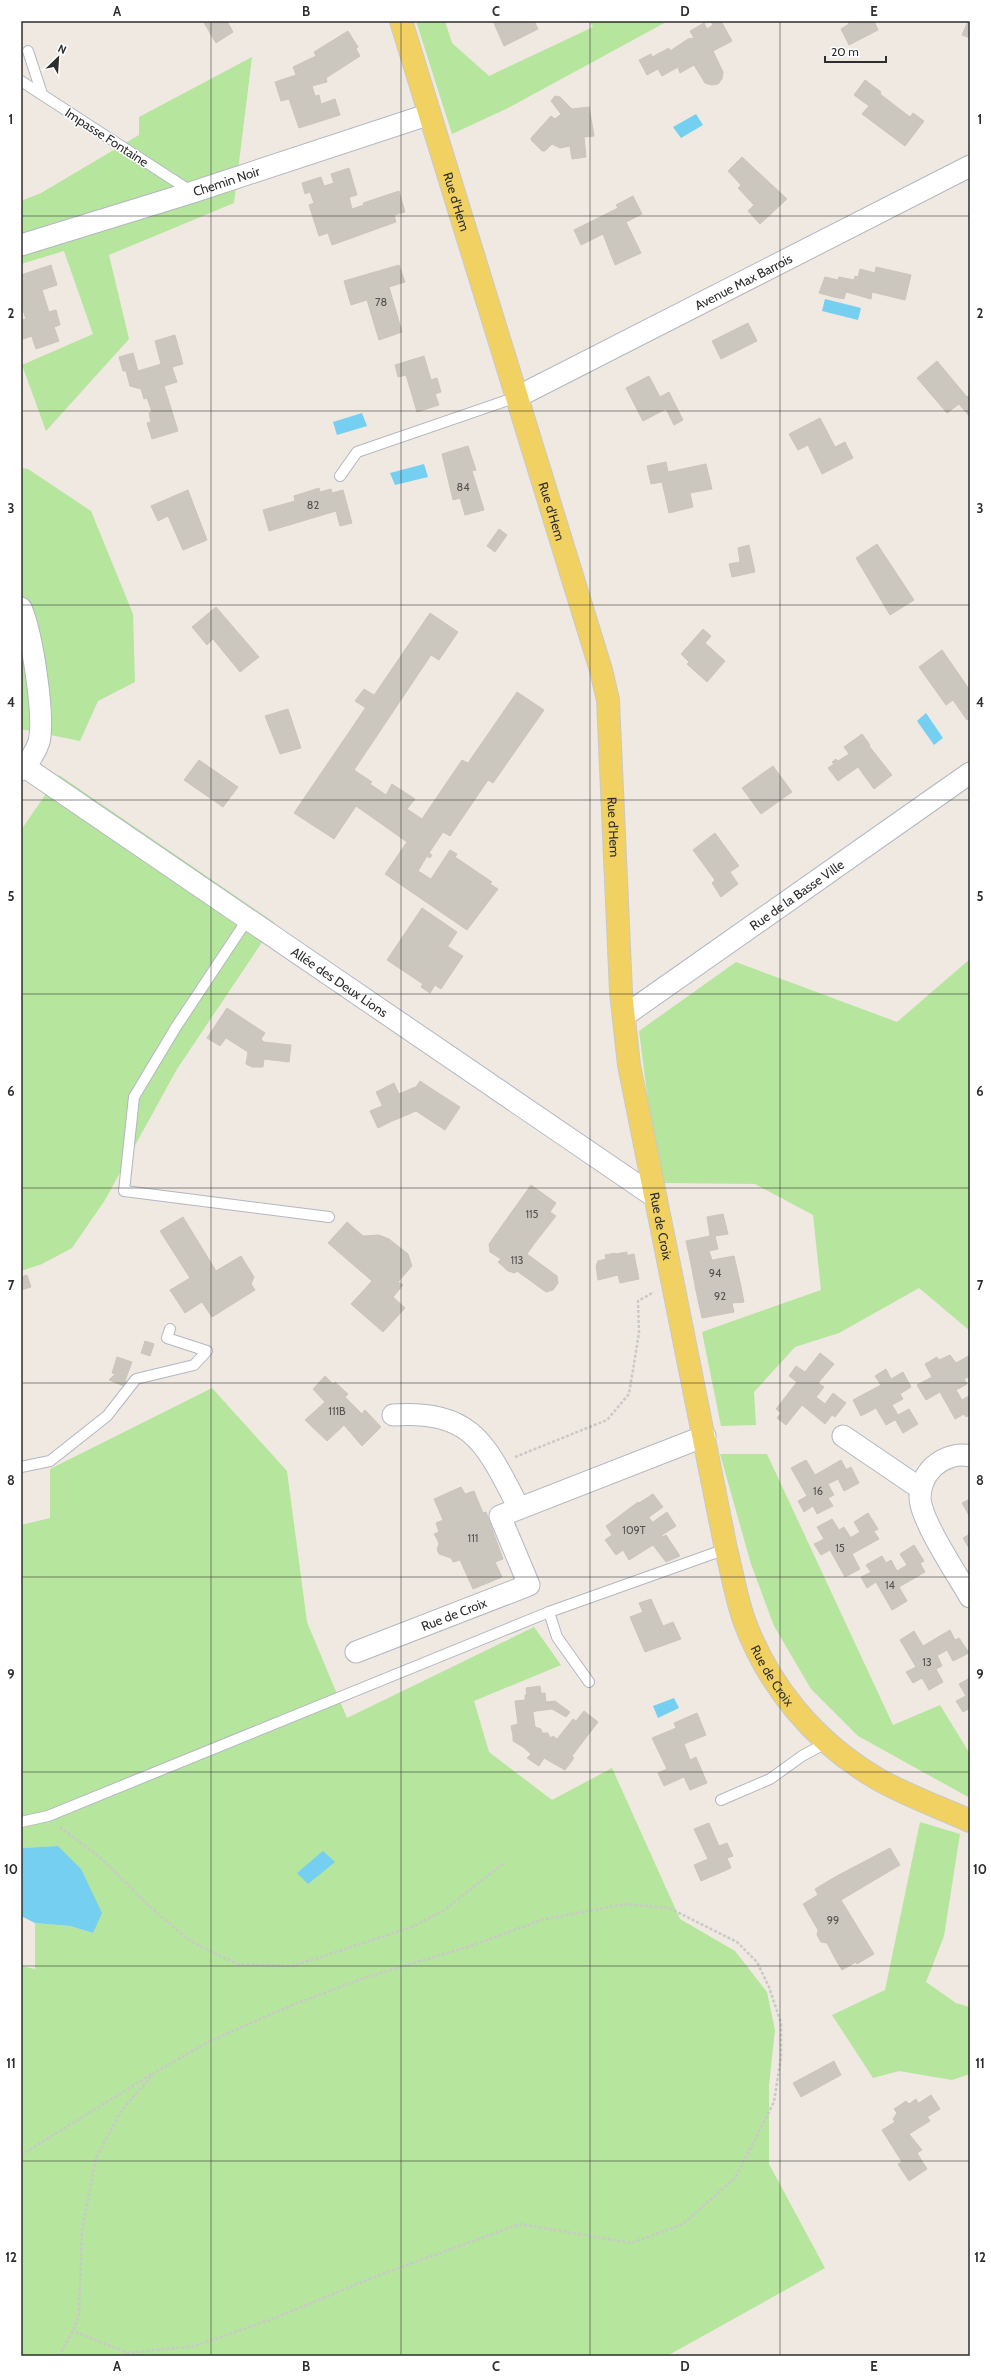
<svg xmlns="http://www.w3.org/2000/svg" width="991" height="2377" viewBox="0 0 991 2377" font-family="Cabin,sans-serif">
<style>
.green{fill:#b6e59e}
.water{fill:#75cff0}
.building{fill:#cbc7bf;stroke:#cbc5ba}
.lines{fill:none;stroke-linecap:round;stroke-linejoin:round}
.lane-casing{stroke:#b4b7c1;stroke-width:12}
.street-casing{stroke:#b4b7c1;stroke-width:23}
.primary-casing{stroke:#c9c9c9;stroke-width:24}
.path{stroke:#c9c9c9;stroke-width:2.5;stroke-dasharray:3 2;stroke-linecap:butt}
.lane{stroke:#fff;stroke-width:10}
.street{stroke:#fff;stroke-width:21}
.primary{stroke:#f2d163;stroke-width:22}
.grid{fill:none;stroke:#2e2e2e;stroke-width:1;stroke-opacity:0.55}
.labels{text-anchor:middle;stroke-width:3;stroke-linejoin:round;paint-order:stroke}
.number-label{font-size:11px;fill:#555452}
.street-label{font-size:13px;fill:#2e2e2e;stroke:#fff}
.neatline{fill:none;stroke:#2e2e2e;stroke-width:1.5}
.grid-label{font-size:13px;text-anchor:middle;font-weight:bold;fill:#2e2e2e}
</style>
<rect width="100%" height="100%" fill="#efe9e1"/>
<g class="green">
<path d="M416,21H445L452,43L489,76L593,27L589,21H668L508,108L452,134Z"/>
<path d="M252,57L234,203L109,255L129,339L46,431L22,365L93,334L64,251L21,264V201L41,193L139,135V117Z"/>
<path d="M21,468L28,469L91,511L133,614L135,682L98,701L80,741L21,729Z"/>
<path d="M59,775L275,923L177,1069L105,1200L72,1248L42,1264L21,1271V830Z"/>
<path d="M970,959V1331L919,1288L839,1333L795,1347L754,1392L756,1425L721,1426L702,1332L821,1290L813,1215L755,1184L664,1183L651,1124L639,1031L736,962L897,1022Z"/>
<path d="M212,1388L287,1471L307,1622L347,1718L534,1627L561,1665L474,1701L489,1752L552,1800L612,1768L680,1919L735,1951L767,1992L775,2030L769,2085V2164L825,2268L667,2356H21V1966L35,1969V1923L70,1926L93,1933L58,1846L21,1848V1525L50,1518V1469Z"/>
<path d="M720,1454H767L893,1725L940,1705L970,1754V1798L858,1736L811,1689L774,1626L751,1564Z"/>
<path d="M920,1822L960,1834L944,1936L926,1982L956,2003L970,2007V2074L952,2080L899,2071L873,2078L832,2015L885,1990Z"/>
</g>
<g class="water">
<path d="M696,114L703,125L681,138L673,127Z"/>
<path d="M825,299L861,308L858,320L822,311Z"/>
<path d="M362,413L367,426L337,435L333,422Z"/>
<path d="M424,464L428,477L395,485L390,473Z"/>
<path d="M926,713L943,738L934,745L917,721Z"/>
<path d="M674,1698L679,1708L658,1718L653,1706Z"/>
<path d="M58,1846L81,1869L102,1913L93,1933L70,1926L35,1923L21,1916V1848Z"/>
<path d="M323,1851L335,1862L308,1884L297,1873Z"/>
</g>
<g class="building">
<path d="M203,21H227L233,32L216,43Z"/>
<path d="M493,21H534L538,29L504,46Z"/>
<path d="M711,21H721L732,41L713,51L723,72L722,79L718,84L711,85L705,83L694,65L680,73L678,67L662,76L658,69L647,75L639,60L651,54L652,57L669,48L670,51L688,39L694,38L690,31L704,23L707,29L713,25Z"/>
<path d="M847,21H874L878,30L849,45L841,29L849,24Z"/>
<path d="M968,21H970V38L962,35Z"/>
<path d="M348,31L358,47L356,49L360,56L326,78L327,82L312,86L315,96L319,95L321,104L335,99L340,115L299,128L289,99L281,101L275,82L296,75L293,67L316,56L314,52Z"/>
<path d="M865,80L881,92L880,94L910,117L913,113L924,121L905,146L862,114L869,106L854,95Z"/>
<path d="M555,96L560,97L572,109L589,107L594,136L584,137L586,157L572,159L570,146L560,148L552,144L545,151H542L531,140V138L551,116L555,119L561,114L551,101Z"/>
<path d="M742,157L787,199L760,224L748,211L754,205L738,188L741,185L728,171Z"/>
<path d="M349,168L357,195L339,200L331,174Z"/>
<path d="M321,177L324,186L334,183L339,200L349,197L352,209L364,205L363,203L399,191L405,212L394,215L396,222L332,245L328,233L319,236L309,205L314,203L310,192L305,194L302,183Z"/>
<path d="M633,196L642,214L626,222L641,253L615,265L603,234L581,245L574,230L618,208L616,205Z"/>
<path d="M51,265L57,285L42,290L49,312L52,311L57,326L54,327L59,341L36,349L21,304V275Z"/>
<path d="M399,265L405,282L389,287L402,332L379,340L367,300L351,305L344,281Z"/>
<path d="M876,267L911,275L905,300L872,292L871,299L846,292L849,279L854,280L855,276L858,277L860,269L875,273Z"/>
<path d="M825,277L838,280L834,297L819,293Z"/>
<path d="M839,277L849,279L844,299L834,297Z"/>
<path d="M56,310L60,325L57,326L52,311Z"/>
<path d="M26,319L32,336L23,339L21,320Z"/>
<path d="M748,323L757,341L721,359L712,341Z"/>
<path d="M175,335L183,364L172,367L177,382L164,386L178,431L152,439L147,423L151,422L149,413L152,412L147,398L144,399L141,389L130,386L126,371H123L119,357L133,353L138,371L161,364L155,341Z"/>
<path d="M424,356L431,380L437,378L441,392L435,394L439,405L417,412L406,375L398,377L395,365Z"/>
<path d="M937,361L967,397L970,394V417L959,404L947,413L917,378Z"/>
<path d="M649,376L660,397L669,392L683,420L674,425L666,409L643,421L626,388Z"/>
<path d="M820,418L835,447L845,442L853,458L822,474L808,445L798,450L789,434Z"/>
<path d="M468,446L476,470L472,471L484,510L465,515L460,498L453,500L442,454Z"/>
<path d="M666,462L668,472L706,464L712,489L690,493L693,507L669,513L662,482L651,484L647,466Z"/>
<path d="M319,488L320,492L331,489L332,493L343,490L352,523L340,526L336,511L269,531L263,510L295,501L294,496Z"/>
<path d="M188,490L207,540L183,550L168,516L158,521L151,506Z"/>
<path d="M499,529L507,535L495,552L487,546Z"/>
<path d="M877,544L914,600L890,615L856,558Z"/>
<path d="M749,545L755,572L732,577L729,564L740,562L738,548Z"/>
<path d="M216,607L259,657L240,672L213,639L207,645L192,627Z"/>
<path d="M430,613L458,632L439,660L431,655L354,770L372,782L370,784L386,795L392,784L415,799L407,809L422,819L462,760L468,763L517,692L544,710L493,783L488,780L450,836L443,832L429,853L432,855L430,858L427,856L418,871L431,879L450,850L457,854L455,857L492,882L490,884L498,889L467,930L385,874L407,842L356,806L334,839L294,813Z"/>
<path d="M703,629L711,636L705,643L725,661L707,682L687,664L689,662L681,654Z"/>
<path d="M942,650L969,689L970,688V718L967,720L953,700L946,705L919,667Z"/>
<path d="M364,689L374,695L366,708L355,701Z"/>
<path d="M288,709L301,748L280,754L265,716Z"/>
<path d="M862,734L870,745L869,746L892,775L874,789L858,767L838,781L828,768L834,764L832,762L836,759L838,761L849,754L844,747Z"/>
<path d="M199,760L238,787L223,807L184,780Z"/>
<path d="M773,766L792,792L761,814L742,788Z"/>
<path d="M715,833L739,866L730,872L738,884L721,897L712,883L715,880L693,850Z"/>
<path d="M422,908L457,932L423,984L387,960Z"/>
<path d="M447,946L463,956L441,989L435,985L430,993L421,987Z"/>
<path d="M227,1008L265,1033L261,1039L264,1042L291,1045L289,1062L264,1059L263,1067H252L246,1064L248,1052L226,1038L220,1046L207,1038Z"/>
<path d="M420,1081L429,1087L425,1093L416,1087Z"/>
<path d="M394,1083L399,1094L415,1087L425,1093L429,1087L460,1107L445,1130L416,1111L390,1122L376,1092Z"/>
<path d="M382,1106L390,1122L378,1128L370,1111Z"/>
<path d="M531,1185L556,1203L550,1212L556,1216L534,1244L519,1233L515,1237L501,1227Z"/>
<path d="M723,1214L728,1234L715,1236L718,1249L709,1251L712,1260L691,1264L686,1241L710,1236L707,1217Z"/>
<path d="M183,1217L216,1271L241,1256L254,1277L251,1284L255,1290L212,1317L202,1302L185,1313L170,1290L190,1278L160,1231Z"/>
<path d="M347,1222L363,1236L379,1235L389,1239L408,1254L412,1266L398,1282L403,1285L393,1297L405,1308L383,1332L351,1304L372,1281L328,1243Z"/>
<path d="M501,1227L515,1237L519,1233L534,1244L527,1254L557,1276L558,1283L553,1290L546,1292L517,1271L515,1273L508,1271L498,1262L501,1259L490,1252L489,1244Z"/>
<path d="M627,1252V1256L616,1258L615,1254Z"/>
<path d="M615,1253L616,1258L634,1254L639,1279L620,1283L618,1275L598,1280L596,1266L598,1261L606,1259L605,1255Z"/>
<path d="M734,1256L740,1282L696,1291L691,1264Z"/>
<path d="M27,1275L31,1287L21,1290V1277Z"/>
<path d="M740,1282L744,1302L732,1303L734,1312L702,1318L696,1291Z"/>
<path d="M145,1341L154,1344L150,1356L141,1353Z"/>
<path d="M820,1353L834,1364L818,1383L824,1387L816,1397L811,1393L808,1397L832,1415L825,1424L802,1405L786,1425L777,1418L781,1413L776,1409L797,1382L789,1376L796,1366L805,1372Z"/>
<path d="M950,1355L956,1363L970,1355V1376L964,1379L967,1384L956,1390L953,1385L949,1388L964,1414L955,1419L940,1392L926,1400L917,1385L932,1377L925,1364L937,1357L939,1360Z"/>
<path d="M117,1357L126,1360L115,1374L112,1373Z"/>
<path d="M126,1360L132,1362L126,1378L115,1374Z"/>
<path d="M886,1369L891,1379L903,1372L911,1387L900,1394L903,1399L892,1405L889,1400L885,1402L895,1420L886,1425L876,1408L861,1416L853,1400L881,1385L875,1376Z"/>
<path d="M115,1374L126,1378L124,1386L109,1380Z"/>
<path d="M325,1376L333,1384L335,1382L348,1394L345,1397L362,1414L365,1410L381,1427L362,1446L344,1425L327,1441L305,1420L325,1402L313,1389Z"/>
<path d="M953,1385L962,1400L970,1395V1415L966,1417L949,1388Z"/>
<path d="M811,1393L825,1404L833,1393L846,1403L835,1417L808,1397Z"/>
<path d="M889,1400L898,1415L909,1409L918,1424L903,1433L885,1402Z"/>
<path d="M806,1460L815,1475L841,1460L846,1469L820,1484L822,1487L828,1484L834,1495L828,1498L833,1506L817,1514L813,1506L804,1512L798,1501L807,1496L791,1468Z"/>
<path d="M851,1467L859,1483L844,1491L838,1479L822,1487L820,1484Z"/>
<path d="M461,1487L465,1494L474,1491L483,1513L486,1512L503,1559L495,1562L502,1577L473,1589L460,1560L453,1562L451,1558L439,1554L437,1549L439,1544L444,1542L447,1548L453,1545L450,1538L446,1539L444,1536L437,1539L434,1534L439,1532L436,1523L443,1520L434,1499Z"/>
<path d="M653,1494L663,1507L649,1517L639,1503Z"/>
<path d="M970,1499V1517L962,1503Z"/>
<path d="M638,1502L663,1537L666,1535L680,1556L666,1562L653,1545L629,1560L623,1550L616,1555L605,1540L612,1535L606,1526Z"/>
<path d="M667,1512L676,1526L662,1535L653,1522Z"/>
<path d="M868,1513L878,1529L847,1546L845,1541L860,1532L854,1522Z"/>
<path d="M832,1519L839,1530L844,1527L851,1538L845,1541L847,1546L873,1530L879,1539L852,1554L860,1569L845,1577L830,1550L821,1555L814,1544L824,1539L817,1527Z"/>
<path d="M970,1534V1550L963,1538Z"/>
<path d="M444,1536L446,1539L450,1538L453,1545L447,1548L444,1542L439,1544L437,1539Z"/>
<path d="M914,1545L924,1561L894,1578L892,1574L907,1565L900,1554Z"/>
<path d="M882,1556L886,1563L891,1560L897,1571L892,1574L894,1578L920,1563L925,1572L899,1587L907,1601L892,1610L876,1582L867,1588L861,1577L871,1572L866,1565Z"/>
<path d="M651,1599L663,1626L673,1622L681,1639L645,1652L630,1617L643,1612L639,1603Z"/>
<path d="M950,1630L955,1640L928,1654L931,1659L937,1655L942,1666L936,1669L943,1682L929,1690L922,1678L913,1683L906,1672L916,1667L900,1640L914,1631L923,1646Z"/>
<path d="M959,1638L969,1653L953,1661L947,1650L931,1659L928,1654Z"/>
<path d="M970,1678V1708L963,1712L956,1701L966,1696L959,1684Z"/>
<path d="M540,1686L541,1693L527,1695L526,1688Z"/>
<path d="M545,1693L546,1702L555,1701L570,1712L566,1717L552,1709L551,1703L536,1705V1711L533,1712L535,1727L541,1729L542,1733H548L550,1738L553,1736L557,1739L573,1719L576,1721L584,1711L598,1722L572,1756L574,1758L565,1770L544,1758L539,1766L527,1758L531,1754L523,1747L527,1742L519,1735L513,1736L511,1726L518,1724L515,1701L525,1700V1695Z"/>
<path d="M551,1703L552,1709L536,1711V1705Z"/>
<path d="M697,1713L706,1735L684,1744L690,1760L696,1757L707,1783L690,1790L684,1777L664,1786L658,1773L667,1769L652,1738L676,1728L674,1723Z"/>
<path d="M519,1735L527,1742L523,1747L513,1741V1736Z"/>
<path d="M709,1823L719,1846L727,1843L733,1856L727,1858L731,1868L701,1881L694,1865L708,1859L694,1829Z"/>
<path d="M890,1848L900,1865L846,1897L835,1877Z"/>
<path d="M835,1877L846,1897L841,1900L874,1954L857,1964L851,1954L837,1962L827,1943L821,1942L817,1935L818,1930L803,1904L818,1895L815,1889Z"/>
<path d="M851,1954L856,1962L842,1970L837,1962Z"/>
<path d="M834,2061L841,2075L801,2097L793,2083Z"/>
<path d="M931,2095L940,2109L927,2117L919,2103Z"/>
<path d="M916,2099L930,2121L909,2134L922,2150L917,2153L927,2169L909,2181L898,2164L902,2162L882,2130L895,2122L893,2119L897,2113L894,2109L906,2101L909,2104Z"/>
</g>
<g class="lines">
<defs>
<g id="lane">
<path d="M28,51L42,94"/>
<path d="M21,81L192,192"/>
<path d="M340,476L357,452L517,397"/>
<path d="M247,920L176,1027L134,1097L124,1191L329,1217"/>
<path d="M21,1467L50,1461L107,1416L136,1379L194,1365L207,1351L167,1338L170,1329"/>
<path d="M549,1612L557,1637L589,1682"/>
<path d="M721,1800L770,1779L802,1756L826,1743"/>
<path d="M21,1822L48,1816L549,1612L726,1549"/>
</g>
<g id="street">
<path id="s1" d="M21,245L193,192L430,114"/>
<path id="s2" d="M517,397L970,166"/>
<path d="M21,608C32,633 45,716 39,742C36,751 28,764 21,770"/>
<path id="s3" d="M25,767L655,1197"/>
<path id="s4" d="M624,1016L970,773"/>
<path d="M393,1415C474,1410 486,1445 519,1508"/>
<path d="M843,1436L921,1489"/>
<path d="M970,1456C957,1453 943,1458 933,1467C925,1475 920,1487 920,1498C921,1521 957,1574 970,1597"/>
<path id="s5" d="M356,1652L529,1585L500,1516L705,1436"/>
</g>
<g id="primary">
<path id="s6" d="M401,21L601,670L608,700L621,992L629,1065L726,1549C732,1572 736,1597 744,1620C768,1686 815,1742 876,1778C905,1795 939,1807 970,1821"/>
</g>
</defs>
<use href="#lane" class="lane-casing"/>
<use href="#street" class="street-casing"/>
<use href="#primary" class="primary-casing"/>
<g class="path">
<path d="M515,1457L607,1420L629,1394L639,1333L638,1301L654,1292"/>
<path d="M60,1827L104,1861L148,1905L190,1941L237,1964L293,1966L412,1927L443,1911L504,1863"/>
<path d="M21,2155L152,2074"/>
<path d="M59,2356L73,2331L79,2314L82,2230L96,2158L121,2111L154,2073L208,2042L295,2004L367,1977L474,1945L541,1920L625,1904L669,1908L737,1942L757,1962L769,1987L781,2023V2057L774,2102L735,2178L683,2224L631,2243L520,2224L374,2277L275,2318L195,2346L128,2353L73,2331"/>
</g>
<use href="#lane" class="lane"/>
<use href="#street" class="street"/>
<use href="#primary" class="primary"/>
</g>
<path class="grid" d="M211,21V2356M401,21V2356M590,21V2356M780,21V2356M21,216H970M21,411H970M21,605H970M21,800H970M21,994H970M21,1188H970M21,1383H970M21,1577H970M21,1772H970M21,1966H970M21,2161H970"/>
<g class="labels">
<g class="number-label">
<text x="381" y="306">78</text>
<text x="463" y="491">84</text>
<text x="313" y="509">82</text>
<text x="532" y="1218">115</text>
<text x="517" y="1264">113</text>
<text x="715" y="1277">94</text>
<text x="720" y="1300">92</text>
<text x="337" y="1415">111B</text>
<text x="818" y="1495">16</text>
<text x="634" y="1534">109T</text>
<text x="473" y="1542">111</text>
<text x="840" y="1552">15</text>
<text x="890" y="1589">14</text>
<text x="927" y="1666">13</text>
<text x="833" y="1924">99</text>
</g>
<g class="street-label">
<text transform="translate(107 137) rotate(33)" y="5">Impasse Fontaine</text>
<text dy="5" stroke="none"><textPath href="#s1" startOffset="215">Chemin Noir</textPath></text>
<text dy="5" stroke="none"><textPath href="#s6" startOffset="189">Rue d'Hem</textPath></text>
<text dy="5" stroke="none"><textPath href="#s2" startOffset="254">Avenue Max Barrois</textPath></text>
<text dy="5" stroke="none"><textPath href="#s6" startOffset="513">Rue d'Hem</textPath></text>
<text dy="5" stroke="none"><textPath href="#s6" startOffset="837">Rue d'Hem</textPath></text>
<text dy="5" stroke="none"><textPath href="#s4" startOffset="211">Rue de la Basse Ville</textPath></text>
<text dy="5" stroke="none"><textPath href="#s3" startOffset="381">Allée des Deux Lions</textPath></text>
<text dy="5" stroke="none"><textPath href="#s6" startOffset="1240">Rue de Croix</textPath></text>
<text dy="5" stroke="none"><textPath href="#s5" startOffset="105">Rue de Croix</textPath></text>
<text dy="5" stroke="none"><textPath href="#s6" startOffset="1705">Rue de Croix</textPath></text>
</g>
</g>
<rect width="991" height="2377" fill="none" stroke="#ffffff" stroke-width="44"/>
<g transform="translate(58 58) rotate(25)" stroke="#ffffff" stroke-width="3" paint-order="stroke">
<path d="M0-3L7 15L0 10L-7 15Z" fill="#2e2e2e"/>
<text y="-6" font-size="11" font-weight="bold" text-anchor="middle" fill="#2e2e2e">N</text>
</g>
<path d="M825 56v6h61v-6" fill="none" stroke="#2e2e2e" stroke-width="2"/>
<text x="831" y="56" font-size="12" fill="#2e2e2e" stroke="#ffffff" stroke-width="3" paint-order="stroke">20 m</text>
<rect x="22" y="22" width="947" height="2333" class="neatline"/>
<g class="grid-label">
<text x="117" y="16">A</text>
<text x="306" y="16">B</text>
<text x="496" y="16">C</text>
<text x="685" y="16">D</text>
<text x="874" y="16">E</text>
<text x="11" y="124">1</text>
<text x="980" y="124">1</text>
<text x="11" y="318">2</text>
<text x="980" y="318">2</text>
<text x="11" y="513">3</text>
<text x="980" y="513">3</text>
<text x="11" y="707">4</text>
<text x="980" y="707">4</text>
<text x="11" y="901">5</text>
<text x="980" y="901">5</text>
<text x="11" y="1096">6</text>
<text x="980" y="1096">6</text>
<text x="11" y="1290">7</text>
<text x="980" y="1290">7</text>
<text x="11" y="1485">8</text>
<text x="980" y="1485">8</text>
<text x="11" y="1679">9</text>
<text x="980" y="1679">9</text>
<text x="11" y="1874">10</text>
<text x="980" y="1874">10</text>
<text x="11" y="2068">11</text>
<text x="980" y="2068">11</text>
<text x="11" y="2262">12</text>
<text x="980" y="2262">12</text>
<text x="117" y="2371">A</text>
<text x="306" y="2371">B</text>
<text x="496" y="2371">C</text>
<text x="685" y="2371">D</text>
<text x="874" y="2371">E</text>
</g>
</svg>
